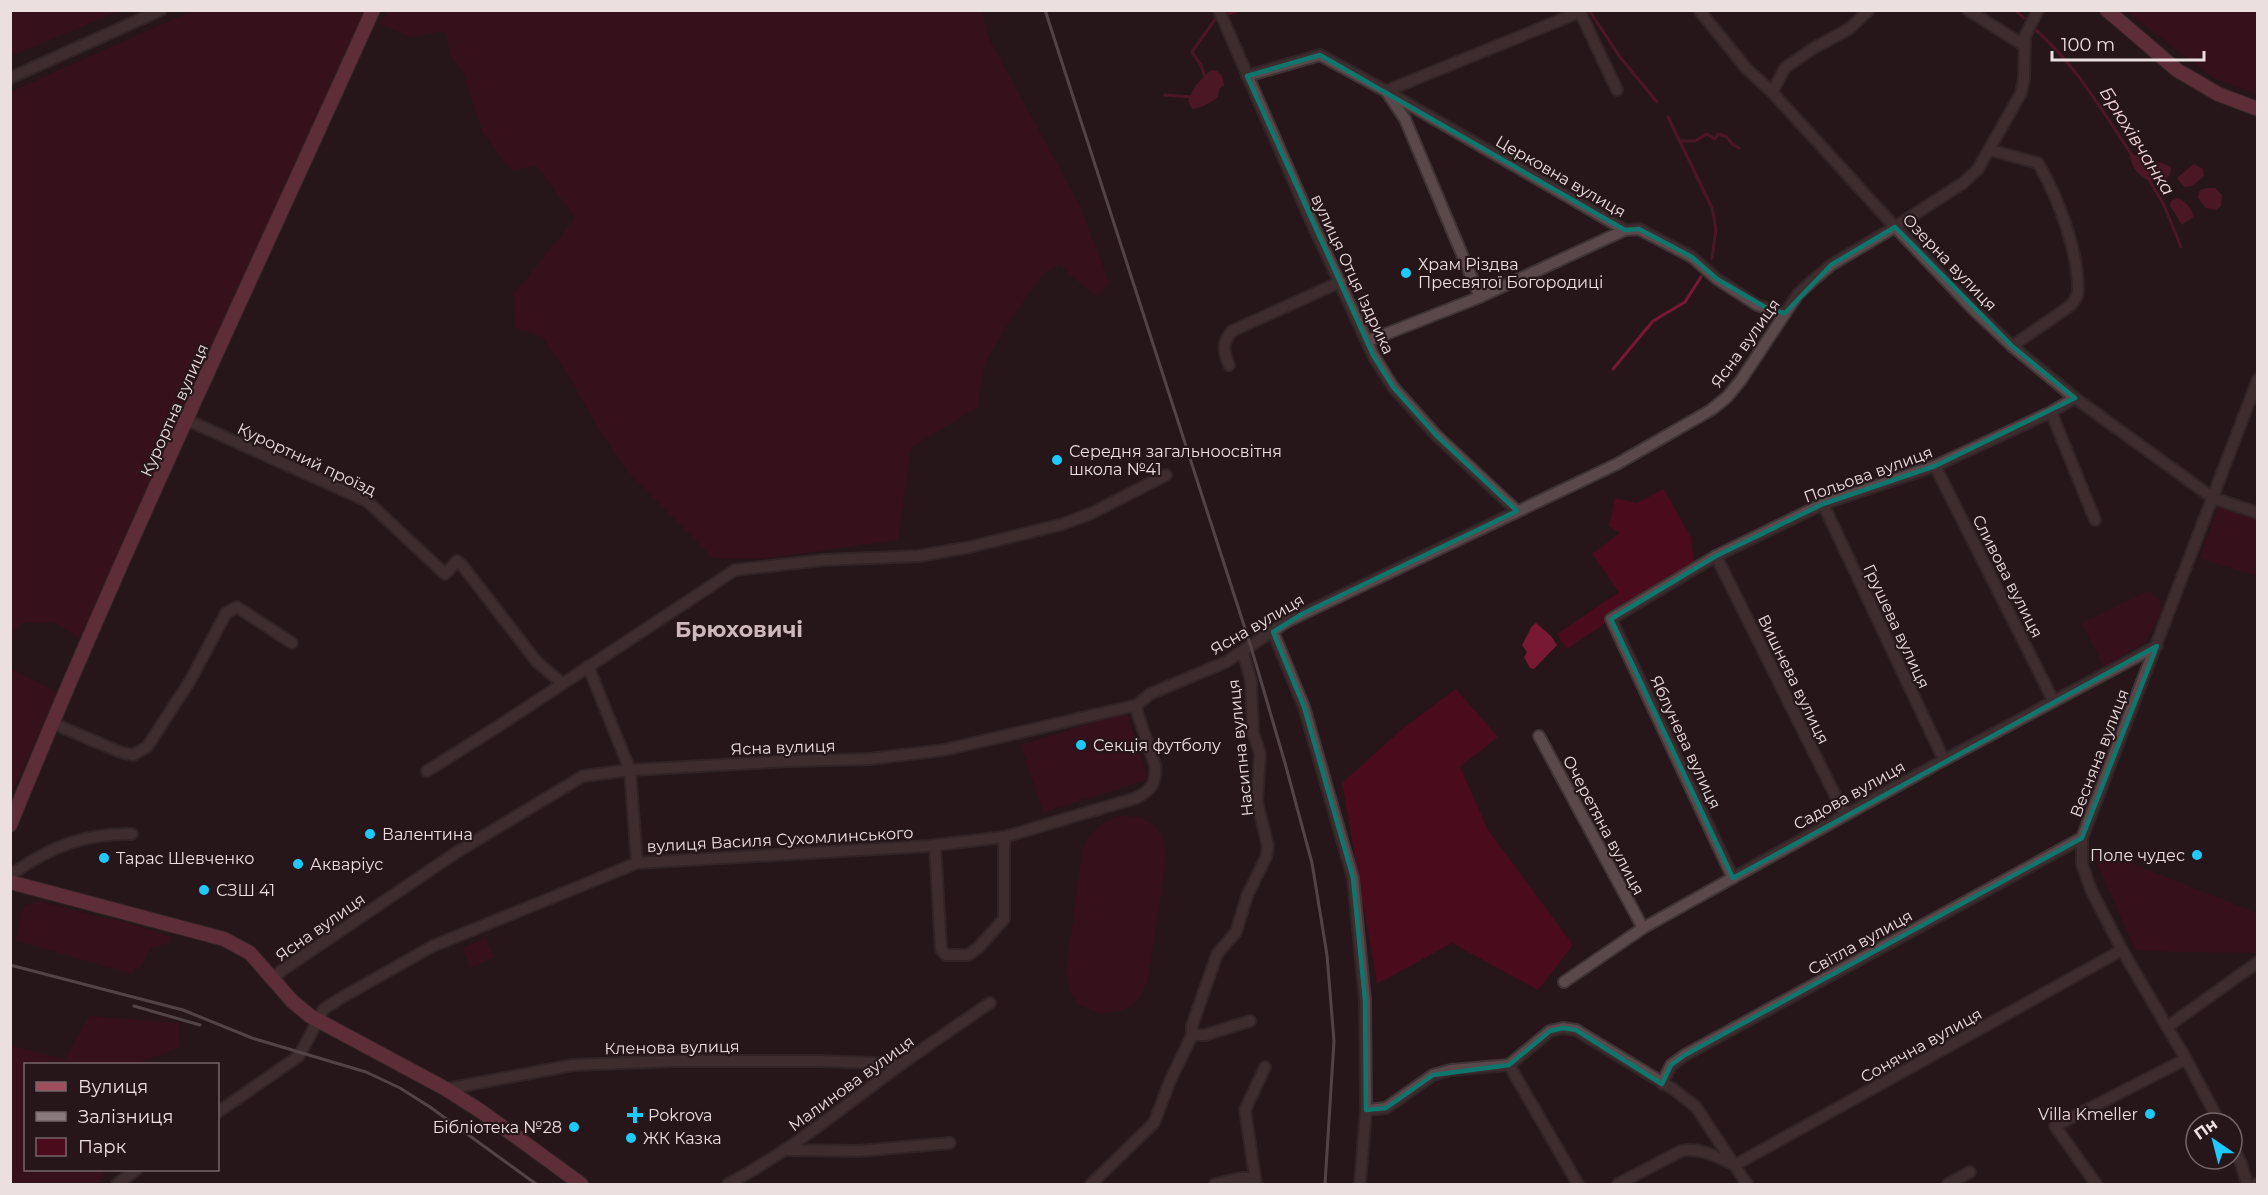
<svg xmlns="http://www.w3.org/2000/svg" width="2268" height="1195" viewBox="0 0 2268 1195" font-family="Montserrat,sans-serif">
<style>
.green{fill:#4a0b1d}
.water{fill:#781934}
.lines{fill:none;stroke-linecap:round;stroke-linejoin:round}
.stream{stroke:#781934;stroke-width:3}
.minor-casing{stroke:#3f3335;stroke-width:14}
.major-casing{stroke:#3f3335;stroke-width:16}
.minor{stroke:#5b484a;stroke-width:10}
.major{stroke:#a04d5e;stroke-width:14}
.rail{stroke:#897b7d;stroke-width:3}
.marked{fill:none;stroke:#0f766e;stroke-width:4.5;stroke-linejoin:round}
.poi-dot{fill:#20c9fd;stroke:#261619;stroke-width:2}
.labels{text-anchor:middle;stroke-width:4.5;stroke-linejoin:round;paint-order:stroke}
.street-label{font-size:16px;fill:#ebdfe0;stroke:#261619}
.poi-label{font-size:16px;fill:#ebdfe0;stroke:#261619;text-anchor:start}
.water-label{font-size:18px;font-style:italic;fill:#f4d7db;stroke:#261619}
.district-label{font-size:22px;font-weight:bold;fill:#cfb8bb;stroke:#261619}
</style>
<rect width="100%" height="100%" fill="#261619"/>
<g class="green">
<path d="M11,10H119V11L11,56Z"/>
<path d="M192,11H367L83,641L56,623H21L11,634L10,92Z"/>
<path d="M387,11H982L988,37L1079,204L1109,282L1098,297L1077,281L1060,264L1042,274L1006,327L985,363L977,407L911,448L898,540L766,558H713L629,473L599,430L570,378L542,337L515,327L514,294L575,218L537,166L511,170L483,133L463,72L450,55L446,31L410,37L380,24Z"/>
<path d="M2126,11H2257V94L2214,78Z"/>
<path d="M1664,489L1691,538L1694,564L1567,649L1557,634L1619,592L1592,554L1620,533L1609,526L1615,498L1637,503Z"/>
<path d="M2219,504L2257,515V576L2200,558Z"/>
<path d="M2148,591L2160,600L2161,612L2145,642L2104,667L2082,623Z"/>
<path d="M11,669L58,693L11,795Z"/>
<path d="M1456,689L1498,737L1460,767L1488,830L1573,945L1538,990L1452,943L1377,984L1342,783L1402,729Z"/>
<path d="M1127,712L1148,779L1042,813L1043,811L1021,745Z"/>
<path d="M1121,816C1151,815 1165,830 1166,860L1148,980L1138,1000L1130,1006L1120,1011L1100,1013L1079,1005L1072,996L1066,973L1082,851C1089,830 1101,822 1121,816Z"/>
<path d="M2090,847L2257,913V949L2253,953L2136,951Z"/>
<path d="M37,901L103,918C114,917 158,933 171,937L168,943L151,948L139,970L134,968L132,974L15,940L24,906Z"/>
<path d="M485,938L494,957L470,968L462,948Z"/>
<path d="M89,1016L179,1023V1047L137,1064H26V1170H101L104,1176L96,1184H11V1046L65,1059Z"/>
</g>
<g class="water">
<path d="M1211,70C1221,70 1223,77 1224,85L1219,89L1218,97C1210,103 1201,108 1192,109L1188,101L1195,86Z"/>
<path d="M2136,155L2167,165L2171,168L2170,175C2155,191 2132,175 2130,156Z"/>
<path d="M2194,164L2203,169L2204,176L2192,186L2185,187L2178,180V177Z"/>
<path d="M2206,188H2215L2222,195L2221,206L2216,210L2206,208L2198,198L2199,191Z"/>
<path d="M2177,198C2185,201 2193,209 2193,217L2182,225L2170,206L2171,201Z"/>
<path d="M1536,623L1551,636L1557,645L1534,669L1530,668L1524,657L1527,652L1522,645L1532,626Z"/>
</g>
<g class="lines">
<g class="stream">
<path d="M1589,10L1620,57L1657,102"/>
<path d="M2015,10L2024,18"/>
<path d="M1225,15L1240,10"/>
<path d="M2036,30C2077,66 2104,114 2134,158"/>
<path d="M1205,77L1201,65L1192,52L1216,18"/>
<path d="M1165,95L1193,97"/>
<path d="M1668,117L1712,208L1716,229L1712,258"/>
<path d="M1680,141H1695L1707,134L1715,139L1718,134L1727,137L1732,144L1739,148"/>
<path d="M2148,178L2164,205L2181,247"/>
<path d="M1613,369L1653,321L1685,302L1701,277"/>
</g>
<defs>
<g id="minor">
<path d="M1219,10L1307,212L1373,355L1393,387L1436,435L1517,511"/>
<path d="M1699,10L1746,68L1772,92L1895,227L1973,309L2012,346L2075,398L2213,498L2258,513"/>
<path d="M1968,10L2025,46"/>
<path d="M1247,76L1320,55L1386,91L1405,119L1480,297"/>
<path d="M10,78L161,10"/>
<path d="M1386,91L1625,230L1639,229L1692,257L1717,279L1757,305L1785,313"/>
<path d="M1386,91L1580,12L1617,90"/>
<path d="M1772,92L1785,68L1812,49L1849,29L1869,10"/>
<path d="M1990,150L2038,163C2058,197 2078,250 2078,290C2078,297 2074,301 2070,306L2012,346"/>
<path d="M1368,341L1480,297L1625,230"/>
<path d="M1229,365C1223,351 1222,343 1232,331L1340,282"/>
<path d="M2051,412L2095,520"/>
<path d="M187,420L367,501L445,574L457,561L462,565L537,662L562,683"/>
<path d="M1935,466L2053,700"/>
<path d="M1823,504L1944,760"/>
<path d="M1716,556L1845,815"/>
<path d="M1273,632L1304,707L1353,878L1365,1000L1366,1110L1360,1184"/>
<path d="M588,666L630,770L637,863"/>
<path d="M52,723L120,752L133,755L147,747L190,681L226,613L237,607L292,643"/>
<path d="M1539,736L1643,928"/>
<path d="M427,771L494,729L735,570L824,560L919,556L970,547L1063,524L1092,513L1166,475"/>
<path d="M935,845L941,949L946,955H968L978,948L1004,919V837"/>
<path d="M10,872H15C52,846 87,833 132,834"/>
<path d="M1733,878L1611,619L1716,556L1823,504L1935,466L2051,412L2075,398"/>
<path d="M273,980L281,971L457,852L583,776L630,770L789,761L869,759L944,750L1137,705L1150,694L1226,662L1288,621L1617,464L1711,410L1727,397L1741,380L1798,294L1811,282L1831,265L1895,227L1963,183L1978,169L2021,93L2024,79L2025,36L2038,10"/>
<path d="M1564,982L1643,928L1944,760L2157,646"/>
<path d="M2167,1027L2258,962"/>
<path d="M1192,1035H1205L1250,1021"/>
<path d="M1509,1065L1578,1184"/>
<path d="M1662,1084L1671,1065L1685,1055L2082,838"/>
<path d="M446,1089L573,1065L674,1061H819L902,1064"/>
<path d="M1366,1110L1386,1108L1433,1075L1451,1070L1509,1065L1550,1031L1563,1028L1576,1030L1673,1089L1696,1107L1747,1184"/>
<path d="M218,1112L299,1056L324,1009L339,999L433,946L637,863L928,846L1004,837L1136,798C1151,790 1157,783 1155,765L1137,712V705"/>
<path d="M2220,1123L2186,1059L2122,950L2091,890L2082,864V838L2258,379"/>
<path d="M2232,1146L2241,1163L2247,1184"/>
<path d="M784,1150L859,1151L950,1143"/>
<path d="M117,1184L136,1170"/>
<path d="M728,1184C791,1151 845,1105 903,1063C931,1043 961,1023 990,1003"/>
<path d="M1091,1184L1154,1123L1170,1081L1192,1035V1026L1217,954L1236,932L1247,896L1266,857L1268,846L1257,802L1260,754L1253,732L1251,681L1243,652"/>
<path d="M1215,1184L1241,1178H1255"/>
<path d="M1256,1184L1245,1110L1265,1067"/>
<path d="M1618,1184L1681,1151C1701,1147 1716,1157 1735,1165L2122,950"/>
<path d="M1948,1184L1970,1172"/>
<path d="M2096,1184L2055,1126L2186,1059"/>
<path d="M2256,1184H2258"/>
</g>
<g id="major">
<path d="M2107,10L2177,70L2218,94L2258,109"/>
<path d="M10,825C122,550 251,281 373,10"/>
<path d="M10,882L224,939L250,953L292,1001L310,1016L446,1089L482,1112L581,1184"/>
</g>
</defs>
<use href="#minor" class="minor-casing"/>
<use href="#major" class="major-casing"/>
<use href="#minor" class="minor"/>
<use href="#major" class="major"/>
<g class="rail">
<path d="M1045,10L1251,647L1285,763L1312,863L1327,955L1334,1041L1325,1184"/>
<path d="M10,965L183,1010L252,1038L366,1072L400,1088L430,1107L536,1184"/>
<path d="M134,1006L200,1025"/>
</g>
</g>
<path d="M0 0H2268V1195H0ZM1320,55L1625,230L1639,229L1692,257L1717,279L1770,310L1785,313L1831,265L1895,227L2012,346L2075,398L1935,466L1823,504L1716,556L1611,619L1733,878L2157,646L2082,838L1685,1055L1671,1065L1662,1084L1576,1030L1563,1028L1550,1031L1509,1065L1433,1075L1386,1108L1366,1110L1365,1000L1353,878L1304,707L1273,632L1302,614L1517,511L1436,435L1393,387L1373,355L1247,76Z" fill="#261619" fill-opacity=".55" fill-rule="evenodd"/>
<path class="marked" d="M1320,55L1625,230L1639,229L1692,257L1717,279L1770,310L1785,313L1831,265L1895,227L2012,346L2075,398L1935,466L1823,504L1716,556L1611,619L1733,878L2157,646L2082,838L1685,1055L1671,1065L1662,1084L1576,1030L1563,1028L1550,1031L1509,1065L1433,1075L1386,1108L1366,1110L1365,1000L1353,878L1304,707L1273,632L1302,614L1517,511L1436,435L1393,387L1373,355L1247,76Z"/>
<g class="poi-dot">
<circle cx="1406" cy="273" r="6"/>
<circle cx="1057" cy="460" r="6"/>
<circle cx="1081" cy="745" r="6"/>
<circle cx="370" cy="834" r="6"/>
<circle cx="2197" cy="855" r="6"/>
<circle cx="104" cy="858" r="6"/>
<circle cx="298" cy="864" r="6"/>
<circle cx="204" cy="890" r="6"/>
<circle cx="2150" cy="1114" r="6"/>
<path d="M632 1106h6v6h6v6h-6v6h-6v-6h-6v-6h6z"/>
<circle cx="574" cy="1127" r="6"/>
<circle cx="631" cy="1138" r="6"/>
</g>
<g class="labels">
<g class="street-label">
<text transform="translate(1561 176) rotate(30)" y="6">Церковна вулиця</text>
<text transform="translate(1950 262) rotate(46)" y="6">Озерна вулиця</text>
<text transform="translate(1353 274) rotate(65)" y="6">вулиця Отця Іздрика</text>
<text transform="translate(1745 343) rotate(-54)" y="6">Ясна вулиця</text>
<text transform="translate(174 410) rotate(-66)" y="6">Курортна вулиця</text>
<text transform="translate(307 459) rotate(25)" y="6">Курортний проїзд</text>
<text transform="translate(1868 474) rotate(-20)" y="6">Польова вулиця</text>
<text transform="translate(2008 576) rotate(63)" y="6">Сливова вулиця</text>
<text transform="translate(1257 624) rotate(-30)" y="6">Ясна вулиця</text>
<text transform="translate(1897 626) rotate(65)" y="6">Грушева вулиця</text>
<text transform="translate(1794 679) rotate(64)" y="6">Вишнева вулиця</text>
<text transform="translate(1686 742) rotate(65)" y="6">Яблунева вулиця</text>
<text transform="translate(783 747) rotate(-2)" y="6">Ясна вулиця</text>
<text transform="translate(1240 748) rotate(-96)" y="6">Насипна вулиця</text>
<text transform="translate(2099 753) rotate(-69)" y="6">Весняна вулиця</text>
<text transform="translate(1849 795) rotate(-29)" y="6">Садова вулиця</text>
<text transform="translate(1604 825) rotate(62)" y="6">Очеретяна вулиця</text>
<text transform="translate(780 839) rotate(-3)" y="6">вулиця Василя Сухомлинського</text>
<text transform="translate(320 927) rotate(-35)" y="6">Ясна вулиця</text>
<text transform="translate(1860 942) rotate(-29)" y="6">Світла вулиця</text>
<text transform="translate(1921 1045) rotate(-29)" y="6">Сонячна вулиця</text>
<text transform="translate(672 1047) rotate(-1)" y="6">Кленова вулиця</text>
<text transform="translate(851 1083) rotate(-36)" y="6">Малинова вулиця</text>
</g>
<g class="poi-label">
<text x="1418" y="270">Храм Різдва<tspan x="1418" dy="18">Пресвятої Богородиці</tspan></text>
<text x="1069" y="457">Середня загальноосвітня<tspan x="1069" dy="18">школа №41</tspan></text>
<text x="1093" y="751">Секція футболу</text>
<text x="382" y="840">Валентина</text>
<text x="2185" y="861" text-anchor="end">Поле чудес</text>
<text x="116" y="864">Тарас Шевченко</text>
<text x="310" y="870">Акваріус</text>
<text x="216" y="896">СЗШ 41</text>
<text x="2138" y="1120" text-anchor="end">Villa Kmeller</text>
<text x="648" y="1121">Pokrova</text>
<text x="562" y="1133" text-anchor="end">Бібліотека №28</text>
<text x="643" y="1144">ЖК Казка</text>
</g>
<g class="water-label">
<text transform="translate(2137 141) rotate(58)" y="6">Брюхівчанка</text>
</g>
<g class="district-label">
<text x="739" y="637">Брюховичі</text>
</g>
</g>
<rect width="2268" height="1195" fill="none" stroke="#ebdfe0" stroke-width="24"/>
<rect x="24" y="1063" width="195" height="108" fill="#261619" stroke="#756669" stroke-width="1.5"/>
<rect x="36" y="1082" width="30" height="9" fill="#a04d5e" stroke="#756669" stroke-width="1.5"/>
<text x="78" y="1093" font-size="18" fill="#ebdfe0">Вулиця</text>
<rect x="36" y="1112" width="30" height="9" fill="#897b7d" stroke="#756669" stroke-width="1.5"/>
<text x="78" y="1123" font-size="18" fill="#ebdfe0">Залізниця</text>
<rect x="36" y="1138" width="30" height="18" fill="#4a0b1d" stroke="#756669" stroke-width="1.5"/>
<text x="78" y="1153" font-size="18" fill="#ebdfe0">Парк</text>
<g transform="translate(2214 1141) rotate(325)"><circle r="28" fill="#261619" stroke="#756669" stroke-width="1.5"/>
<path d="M0-4.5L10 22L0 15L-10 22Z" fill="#20c9fd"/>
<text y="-9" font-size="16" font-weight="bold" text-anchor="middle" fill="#ebdfe0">Пн</text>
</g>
<path d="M2052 51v9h152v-9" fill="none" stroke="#ebdfe0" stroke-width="3"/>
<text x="2061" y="51" font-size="18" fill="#ebdfe0" stroke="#261619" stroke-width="4.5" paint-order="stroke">100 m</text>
</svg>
